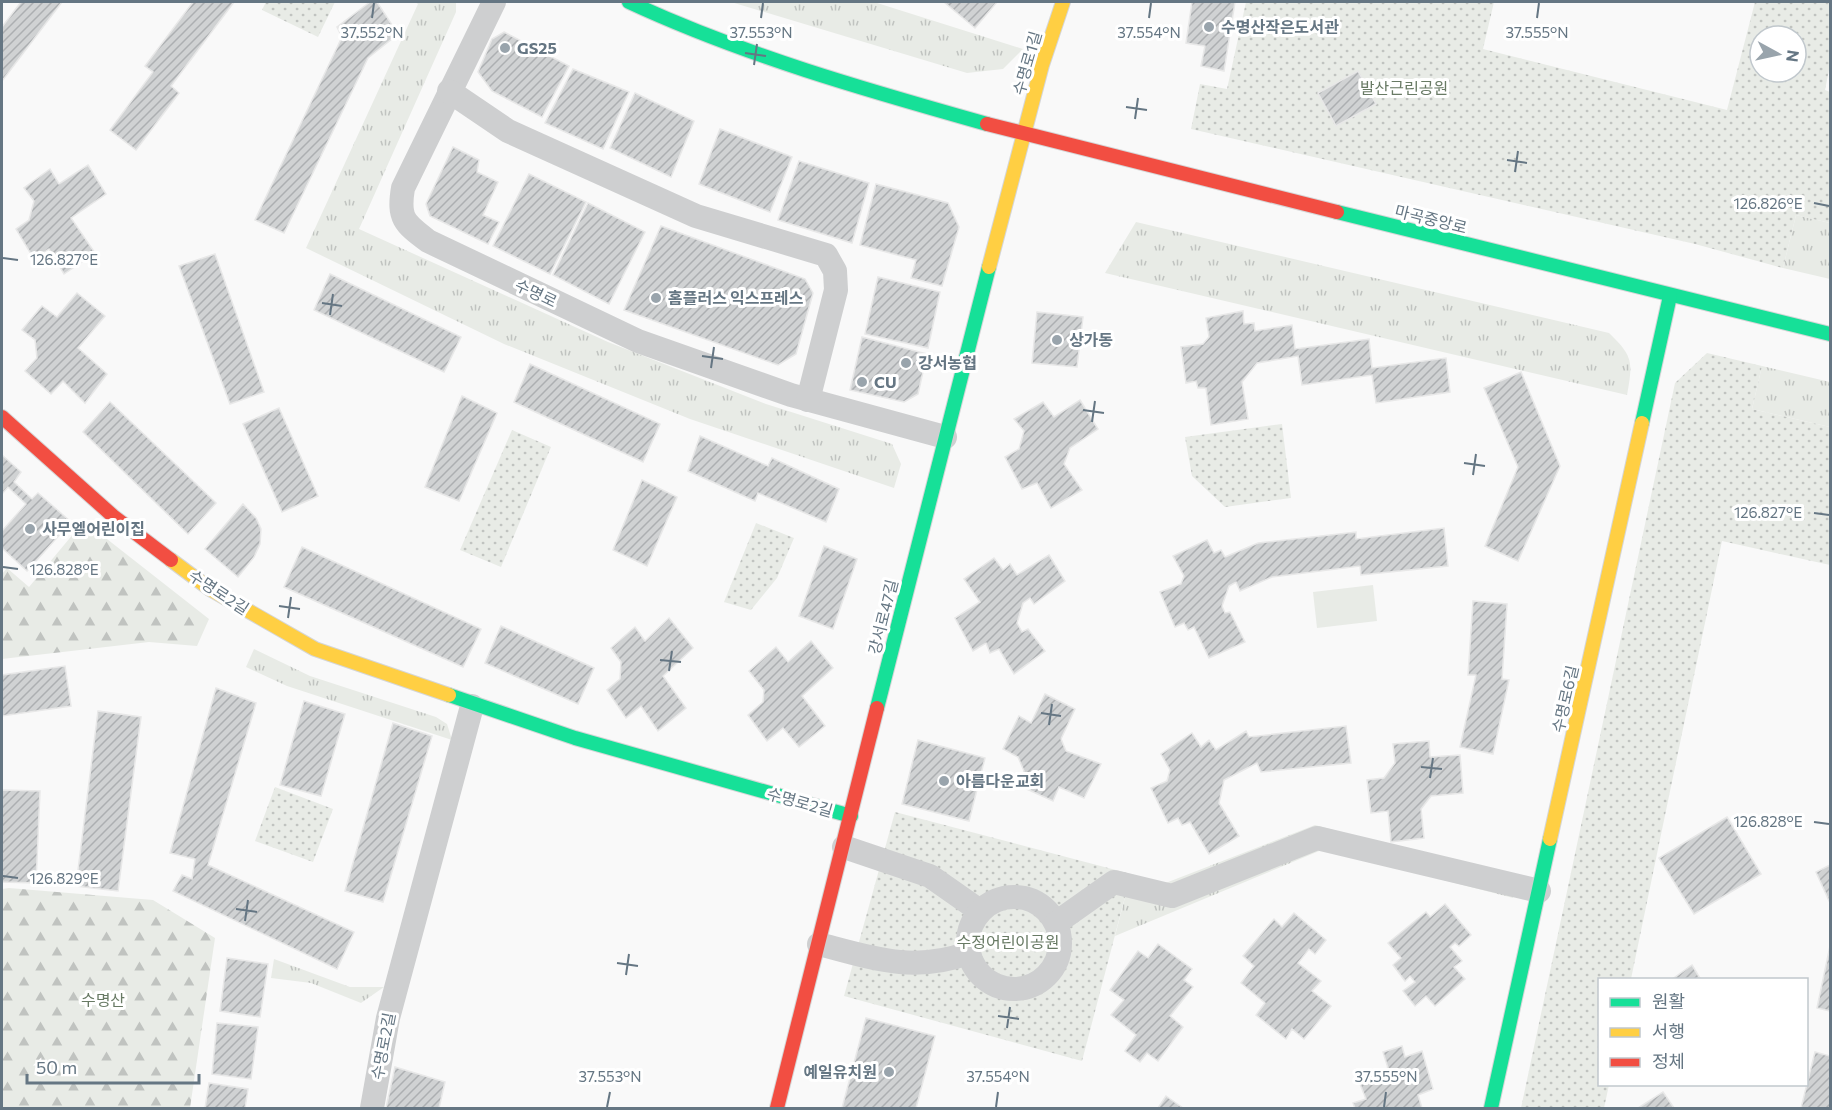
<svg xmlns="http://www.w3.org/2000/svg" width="1832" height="1110" viewBox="0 0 1832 1110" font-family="Commissioner,'Noto Sans KR',sans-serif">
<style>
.grass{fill:url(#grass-tufts)}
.forest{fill:url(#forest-firs)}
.park{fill:url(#park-dots);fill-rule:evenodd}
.garden{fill:#e8ebe6}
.building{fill:url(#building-hatch);stroke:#e8e8e8;stroke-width:1.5}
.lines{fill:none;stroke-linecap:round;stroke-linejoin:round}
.fast-casing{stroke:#d5d6d7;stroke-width:16}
.slow-casing{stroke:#d5d6d7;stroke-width:16}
.jam-casing{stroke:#d5d6d7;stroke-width:16}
.street{stroke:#cecfd0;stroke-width:24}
.fast{stroke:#16e098;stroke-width:14}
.slow{stroke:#ffcf43;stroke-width:14}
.jam{stroke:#f24e42;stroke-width:14}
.ticks{fill:none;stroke:#657683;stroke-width:2}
.poi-dot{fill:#99a4ac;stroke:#fff;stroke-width:2}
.labels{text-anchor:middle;stroke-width:6;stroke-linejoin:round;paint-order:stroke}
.poi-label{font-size:16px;font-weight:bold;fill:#657683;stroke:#fff;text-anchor:start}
.street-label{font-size:16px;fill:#657683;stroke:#fff}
.park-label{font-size:16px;fill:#687a64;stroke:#fff}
.ticks-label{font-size:15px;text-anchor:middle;fill:#657683;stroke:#fff;stroke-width:6;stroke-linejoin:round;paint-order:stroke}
</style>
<defs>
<pattern id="grass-tufts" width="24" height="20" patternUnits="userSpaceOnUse" patternTransform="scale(1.5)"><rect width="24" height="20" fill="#e8ebe6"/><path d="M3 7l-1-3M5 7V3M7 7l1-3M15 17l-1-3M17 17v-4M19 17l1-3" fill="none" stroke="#c0c3c0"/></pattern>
<pattern id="forest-firs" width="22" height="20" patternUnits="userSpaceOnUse" patternTransform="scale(1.5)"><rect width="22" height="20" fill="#e8ebe6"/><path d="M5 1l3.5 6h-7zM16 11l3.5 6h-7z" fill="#c0c3c0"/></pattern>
<pattern id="park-dots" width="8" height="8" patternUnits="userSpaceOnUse" patternTransform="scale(1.5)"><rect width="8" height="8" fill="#e8ebe6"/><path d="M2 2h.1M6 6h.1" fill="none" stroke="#c0c3c0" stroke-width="1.8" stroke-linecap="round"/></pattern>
<pattern id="building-hatch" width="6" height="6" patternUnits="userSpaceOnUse" patternTransform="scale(1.5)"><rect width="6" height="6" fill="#d0d2d3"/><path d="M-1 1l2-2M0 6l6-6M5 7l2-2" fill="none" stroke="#acafb1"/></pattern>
</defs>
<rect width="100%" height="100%" fill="#f9f9f9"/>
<g class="grass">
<path d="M415,2H456V12L359,229L608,342L766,404L892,444L901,464L894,488L690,419L504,344L306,248L418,4Z"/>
<path d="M731,2H874L1023,49L1003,69L967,73Z"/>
<path d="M1796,215L1830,223V279L1783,268Z"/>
<path d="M1136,222L1609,333C1633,356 1633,362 1627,395L1105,273Z"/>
<path d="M1762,366L1830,382V427L1752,409Z"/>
<path d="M254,649L310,676L436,717L447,724L452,740L287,686L246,667Z"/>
<path d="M1315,825L1517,879L1513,898L1324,849L1115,936L1131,874L1163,884Z"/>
<path d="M274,959L350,987H384L361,1003L311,983L271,978Z"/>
</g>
<g class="forest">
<path d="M84,521L209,619L197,646L149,642L2,659V574L7,568L29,587Z"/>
<path d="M9,888L153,900L215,938L190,1108H2V889Z"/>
</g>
<g class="park">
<path d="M266,2H335L318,37L262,10Z"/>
<path d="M1246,2H1494L1483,49L1727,110L1755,2H1830V65L1825,90L1830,92V223L1796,215L1783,268L1695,244L1191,129L1200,84L1227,89ZM1760,36H1796V72H1760Z"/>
<path d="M1707,353L1762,366L1752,409L1830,427V565L1722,541L1631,979L1600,980V1084L1609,1085L1604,1108H1521L1675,383Z"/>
<path d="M1282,424L1291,498L1225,507L1192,476L1185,437Z"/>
<path d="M512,430L551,447L501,567L460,550Z"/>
<path d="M756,523L794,538L777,578L751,610L724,602Z"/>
<path d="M275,787L333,809L313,862L255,841Z"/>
<path d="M895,812L1131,874L1082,1061L844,996Z"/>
</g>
<path class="garden" d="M1373,585L1377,621L1317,628L1313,592Z"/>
<g class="building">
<path d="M21,2H62L2,81V27Z"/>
<path d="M193,2H234L171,86L179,93L136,150L110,130L153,72L145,66Z"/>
<path d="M370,2H377L398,34L368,58L284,233L255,220L342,37L337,27Z"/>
<path d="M944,2H997L975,28Z"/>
<path d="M1192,2H1235L1224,71L1201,66L1205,46L1186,43Z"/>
<path d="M504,32L569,66L542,117L492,91L478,72L492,39Z"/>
<path d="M573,69L629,92L603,149L545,123Z"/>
<path d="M1358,71L1376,104L1336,126L1318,93Z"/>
<path d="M635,93L694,121L671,177L610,148Z"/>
<path d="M720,129L792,157L770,212L699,184Z"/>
<path d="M453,147L479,160L477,172L498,182L483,215L499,222L488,244L430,216L426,204Z"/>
<path d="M799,161L869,183L852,243L778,220Z"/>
<path d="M88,165L106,194L71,218L95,253L64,274L49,249L34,259L16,229L29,220L34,201L24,188L50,169L59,184Z"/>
<path d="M529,174L586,202L550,274L493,246Z"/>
<path d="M876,184L948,203L959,227L942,286L911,278L916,260L860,245Z"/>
<path d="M588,203L645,232L609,304L553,275Z"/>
<path d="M661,226L805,279L813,293L796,354L778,365L624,310Z"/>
<path d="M215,254L264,392L230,404L179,266Z"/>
<path d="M330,274L461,337L444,372L314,310Z"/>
<path d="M878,277L940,292L928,348L865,334Z"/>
<path d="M77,293L105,316L78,348L107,374L85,403L63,381L51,394L25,371L37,358L35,340L22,330L42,306L57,317Z"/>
<path d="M1243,311L1244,324L1254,323L1255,331L1292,325L1295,349L1369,339L1372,368L1446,358L1450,392L1376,403L1372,375L1302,385L1298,356L1257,363L1242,382L1248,419L1211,425L1206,388H1198L1196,381L1186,383L1181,347L1203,344L1209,337L1206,318Z"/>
<path d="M1037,312L1083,317L1077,367L1032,363Z"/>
<path d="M862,337L927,354L918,394L904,402L850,390Z"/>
<path d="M530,364L660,424L643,462L514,402Z"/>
<path d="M1521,372L1560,466L1518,561L1485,546L1518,467L1484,388Z"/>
<path d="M462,396L497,413L459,501L425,487Z"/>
<path d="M1080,400L1098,429L1070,448L1064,464L1082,490L1051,508L1037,483L1022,489L1005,457L1019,449L1024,431L1014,419L1043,402L1054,417Z"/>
<path d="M110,402L216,503L188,534L83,432Z"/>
<path d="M279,408L318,496L282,512L243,424Z"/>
<path d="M700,436L768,466L772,458L839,489L826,522L758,493L755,501L688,471Z"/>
<path d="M2,455L21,472L14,482L32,499L38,493L71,522L27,571L2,548V531L26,504L8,487L2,494Z"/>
<path d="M642,480L677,497L647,566L613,550Z"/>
<path d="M243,504L256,518L261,529L260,544L254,557L238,577L205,549Z"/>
<path d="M1444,528L1448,566L1361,575L1360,566L1272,577L1240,591L1236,582L1229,586L1222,606L1225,613L1230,612L1245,642L1209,658L1194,627L1188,630L1184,623L1175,627L1160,592L1181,584L1184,576L1173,556L1207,540L1214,553L1221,550L1225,557L1258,543L1356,532V539Z"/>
<path d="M824,546L857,559L833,629L799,616Z"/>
<path d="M302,547L481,629L463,667L284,587Z"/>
<path d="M1049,555L1065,581L1034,604L1030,598L1023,603L1017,623L1022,632L1028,629L1045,651L1014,674L999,649L990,653L986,643L973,651L955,618L980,602L964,579L994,558L1003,570L1010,564L1017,575Z"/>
<path d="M1473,601L1507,604L1502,679L1509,680L1493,754L1460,747L1476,675H1468Z"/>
<path d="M669,618L693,648L663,676L686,708L658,731L641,706L626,718L607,690L620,679L621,662L611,648L635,627L645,641Z"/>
<path d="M501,626L594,668L578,704L485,663Z"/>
<path d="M811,641L833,668L802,696L825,726L799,747L783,728L767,741L748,715L763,702L764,690L749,671L776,647L788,662Z"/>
<path d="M65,666L71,706L2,716V675Z"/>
<path d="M216,688L256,703L208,865L354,932L337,969L173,891L182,875L192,879L195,859L170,853Z"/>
<path d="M1045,694L1075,709L1061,739L1066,751L1101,764L1084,798L1059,787L1053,801L1018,785L1024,771L1018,757L1003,749L1019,716L1031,723Z"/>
<path d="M304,701L345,714L321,796L280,785Z"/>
<path d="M98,711L141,717L118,891L76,886Z"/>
<path d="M393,723L432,736L383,902L345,891Z"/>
<path d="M1346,726L1351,763L1261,772L1257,763L1224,780L1219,803L1239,836L1209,854L1190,822L1182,825L1178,818L1168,823L1151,788L1167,781L1170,770L1161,754L1192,733L1201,747L1209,740L1216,750L1246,731L1249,737Z"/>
<path d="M918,740L985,758L969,821L902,804Z"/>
<path d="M1429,741L1430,757L1460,755L1463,793L1431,796L1421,809L1424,838L1391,842L1388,811L1371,813L1367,780L1384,778L1395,763L1393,744Z"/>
<path d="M2,790L40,791L36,883L2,882Z"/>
<path d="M1727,817L1761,874L1694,914L1659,858Z"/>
<path d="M1830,865V903L1816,872Z"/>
<path d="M1445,904L1471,935L1459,946L1455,943L1450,947L1462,961L1454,967L1465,979L1435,1006L1426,996L1415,1006L1403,991L1415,982L1410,976L1405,981L1393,965L1401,958L1388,943L1426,912L1430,917Z"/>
<path d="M1294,913L1326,940L1315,954L1309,949L1298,963L1321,981L1312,991L1331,1006L1304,1039L1292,1029L1286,1039L1256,1015L1265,1003L1241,983L1254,966L1243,956L1274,919L1282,927Z"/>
<path d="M1158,944L1192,969L1184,980L1193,987L1170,1016L1183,1027L1158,1061L1147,1053L1140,1062L1125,1051L1136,1035L1111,1015L1124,1000L1110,990L1138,951L1148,958Z"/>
<path d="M1830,946V1011L1817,1008Z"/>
<path d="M227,958L268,964L260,1017L220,1011Z"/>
<path d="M1692,965L1701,980H1671Z"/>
<path d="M866,1018L935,1036L916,1108H842Z"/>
<path d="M217,1023L258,1027L251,1079L212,1074Z"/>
<path d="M1402,1046L1405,1057L1422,1051L1433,1089L1418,1095L1422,1108H1355L1353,1103L1366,1099L1358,1079L1388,1068L1383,1052Z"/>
<path d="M1815,1052L1830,1056V1108H1801Z"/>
<path d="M395,1067L445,1082L439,1108H386Z"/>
<path d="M209,1083L248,1089L245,1108H205Z"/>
<path d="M1663,1092L1674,1108H1638Z"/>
<path d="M1166,1096L1183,1108H1158Z"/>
</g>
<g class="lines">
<defs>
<g id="fast">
<path d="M629,2C743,55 866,90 987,124"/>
<path d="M1337,212L1830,334"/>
<path d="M1642,423L1670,296"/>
<path d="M449,695L575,738L851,816"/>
<path d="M877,708L989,267"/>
<path d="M1491,1108L1550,839"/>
</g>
<g id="slow">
<path d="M989,267L1042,65L1063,2"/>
<path d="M171,560L210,589L315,649L449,695"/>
<path d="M1550,839L1642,423"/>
</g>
<g id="jam">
<path d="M987,124L1337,212"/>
<path d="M2,417L113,516L171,560"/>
<path d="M777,1108L877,708"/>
</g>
</defs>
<use href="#fast" class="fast-casing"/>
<use href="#slow" class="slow-casing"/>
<use href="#jam" class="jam-casing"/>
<g class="street">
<path d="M494,2L403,188C398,218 404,223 428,241L638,341L791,395L945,437"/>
<path d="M449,91L508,131L696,216L826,255L835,271L836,290L808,400"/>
<path d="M844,847L930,876L980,911"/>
<circle cx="1014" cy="943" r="46"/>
<path d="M1056,923L1114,882L1172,896L1317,838L1539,891"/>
<path d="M819,944C872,958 914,973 968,953"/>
<path d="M372,1108L388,1018L472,706"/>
</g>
<use href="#fast" class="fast"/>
<use href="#slow" class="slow"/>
<use href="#jam" class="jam"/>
</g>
<path class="ticks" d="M372,18L374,3M761,18L763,3M1149,18L1151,3M1537,18L1539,3M745,53L766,56M754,65L757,44M1126,107L1147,110M1135,119L1138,98M1507,160L1527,163M1515,172L1518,151M1814,203L1829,206M3,258L18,260M322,303L342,306M330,315L333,294M702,356L723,359M711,368L714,347M1083,410L1104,413M1092,422L1095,401M1464,463L1485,466M1473,475L1476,454M1814,513L1829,515M3,567L18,569M279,606L300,609M288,618L291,597M660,660L681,662M669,671L672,651M1041,713L1061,716M1049,725L1052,704M1421,767L1442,769M1430,778L1433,758M1814,822L1829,824M3,876L18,878M236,909L257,912M245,921L248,900M617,963L638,966M626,975L629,954M998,1016L1019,1019M1007,1028L1010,1007M607,1107L610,1092M996,1107L998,1092M1384,1107L1386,1092"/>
<g class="poi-dot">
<circle cx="1209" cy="27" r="6"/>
<circle cx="505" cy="48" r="6"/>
<circle cx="656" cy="298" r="6"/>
<circle cx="1057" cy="340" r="6"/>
<circle cx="906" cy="363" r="6"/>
<circle cx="862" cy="382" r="6"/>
<circle cx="30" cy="529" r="6"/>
<circle cx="944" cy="781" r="6"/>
<circle cx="889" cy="1072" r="6"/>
</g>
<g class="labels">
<g class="poi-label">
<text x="1221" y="33">수명산작은도서관</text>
<text x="517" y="54">GS25</text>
<text x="668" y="304">홈플러스 익스프레스</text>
<text x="1069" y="346">상가동</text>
<text x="918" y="369">강서농협</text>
<text x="874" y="388">CU</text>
<text x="42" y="535">사무엘어린이집</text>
<text x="956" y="787">아름다운교회</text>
<text x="877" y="1078" text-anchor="end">예일유치원</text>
</g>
<g class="street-label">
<text transform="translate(1027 63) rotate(-74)" y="6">수명로1길</text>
<text transform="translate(1431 219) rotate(14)" y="6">마곡중앙로</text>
<text transform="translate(536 293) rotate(25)" y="6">수명로</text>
<text transform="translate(219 592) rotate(33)" y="6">수명로2길</text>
<text transform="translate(883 617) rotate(-76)" y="6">강서로47길</text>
<text transform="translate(1565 699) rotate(-77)" y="6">수명로6길</text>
<text transform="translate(800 802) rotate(16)" y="6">수명로2길</text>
<text transform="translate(383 1046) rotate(-79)" y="6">수명로2길</text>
</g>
<g class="park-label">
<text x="1404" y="94">발산근린공원</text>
<text x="1008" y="948">수정어린이공원</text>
<text x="103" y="1006">수명산</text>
</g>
</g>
<g class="ticks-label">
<text x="372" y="38">37.552°N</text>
<text x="761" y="38">37.553°N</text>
<text x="1149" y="38">37.554°N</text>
<text x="1537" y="38">37.555°N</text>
<text x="1768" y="209">126.826°E</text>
<text x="64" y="265">126.827°E</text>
<text x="1768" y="518">126.827°E</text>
<text x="64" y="575">126.828°E</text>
<text x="1768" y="827">126.828°E</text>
<text x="64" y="884">126.829°E</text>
<text x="610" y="1082">37.553°N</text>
<text x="998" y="1082">37.554°N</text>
<text x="1386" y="1082">37.555°N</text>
</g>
<rect width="1832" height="1110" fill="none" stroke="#657683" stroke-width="6"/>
<rect x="1598" y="978" width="210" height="108" fill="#ffffff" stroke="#c1c8cd" stroke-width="1.5"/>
<rect x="1610" y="998" width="30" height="9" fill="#16e098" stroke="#c1c8cd" stroke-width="1.5"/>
<text x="1652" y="1008" font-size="18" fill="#657683">원활</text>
<rect x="1610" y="1028" width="30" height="9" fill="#ffcf43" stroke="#c1c8cd" stroke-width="1.5"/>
<text x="1652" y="1038" font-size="18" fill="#657683">서행</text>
<rect x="1610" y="1058" width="30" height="9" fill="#f24e42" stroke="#c1c8cd" stroke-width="1.5"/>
<text x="1652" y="1068" font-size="18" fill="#657683">정체</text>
<g transform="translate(1778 54) rotate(98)"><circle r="28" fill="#ffffff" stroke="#c1c8cd" stroke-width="1.5"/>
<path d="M0-4.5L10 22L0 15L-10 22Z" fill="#99a4ac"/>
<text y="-9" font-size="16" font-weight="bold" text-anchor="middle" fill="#657683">N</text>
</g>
<path d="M27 1074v9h172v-9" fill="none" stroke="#657683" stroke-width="3"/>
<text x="36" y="1074" font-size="18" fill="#657683" stroke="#ffffff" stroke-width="4.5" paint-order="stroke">50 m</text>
</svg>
